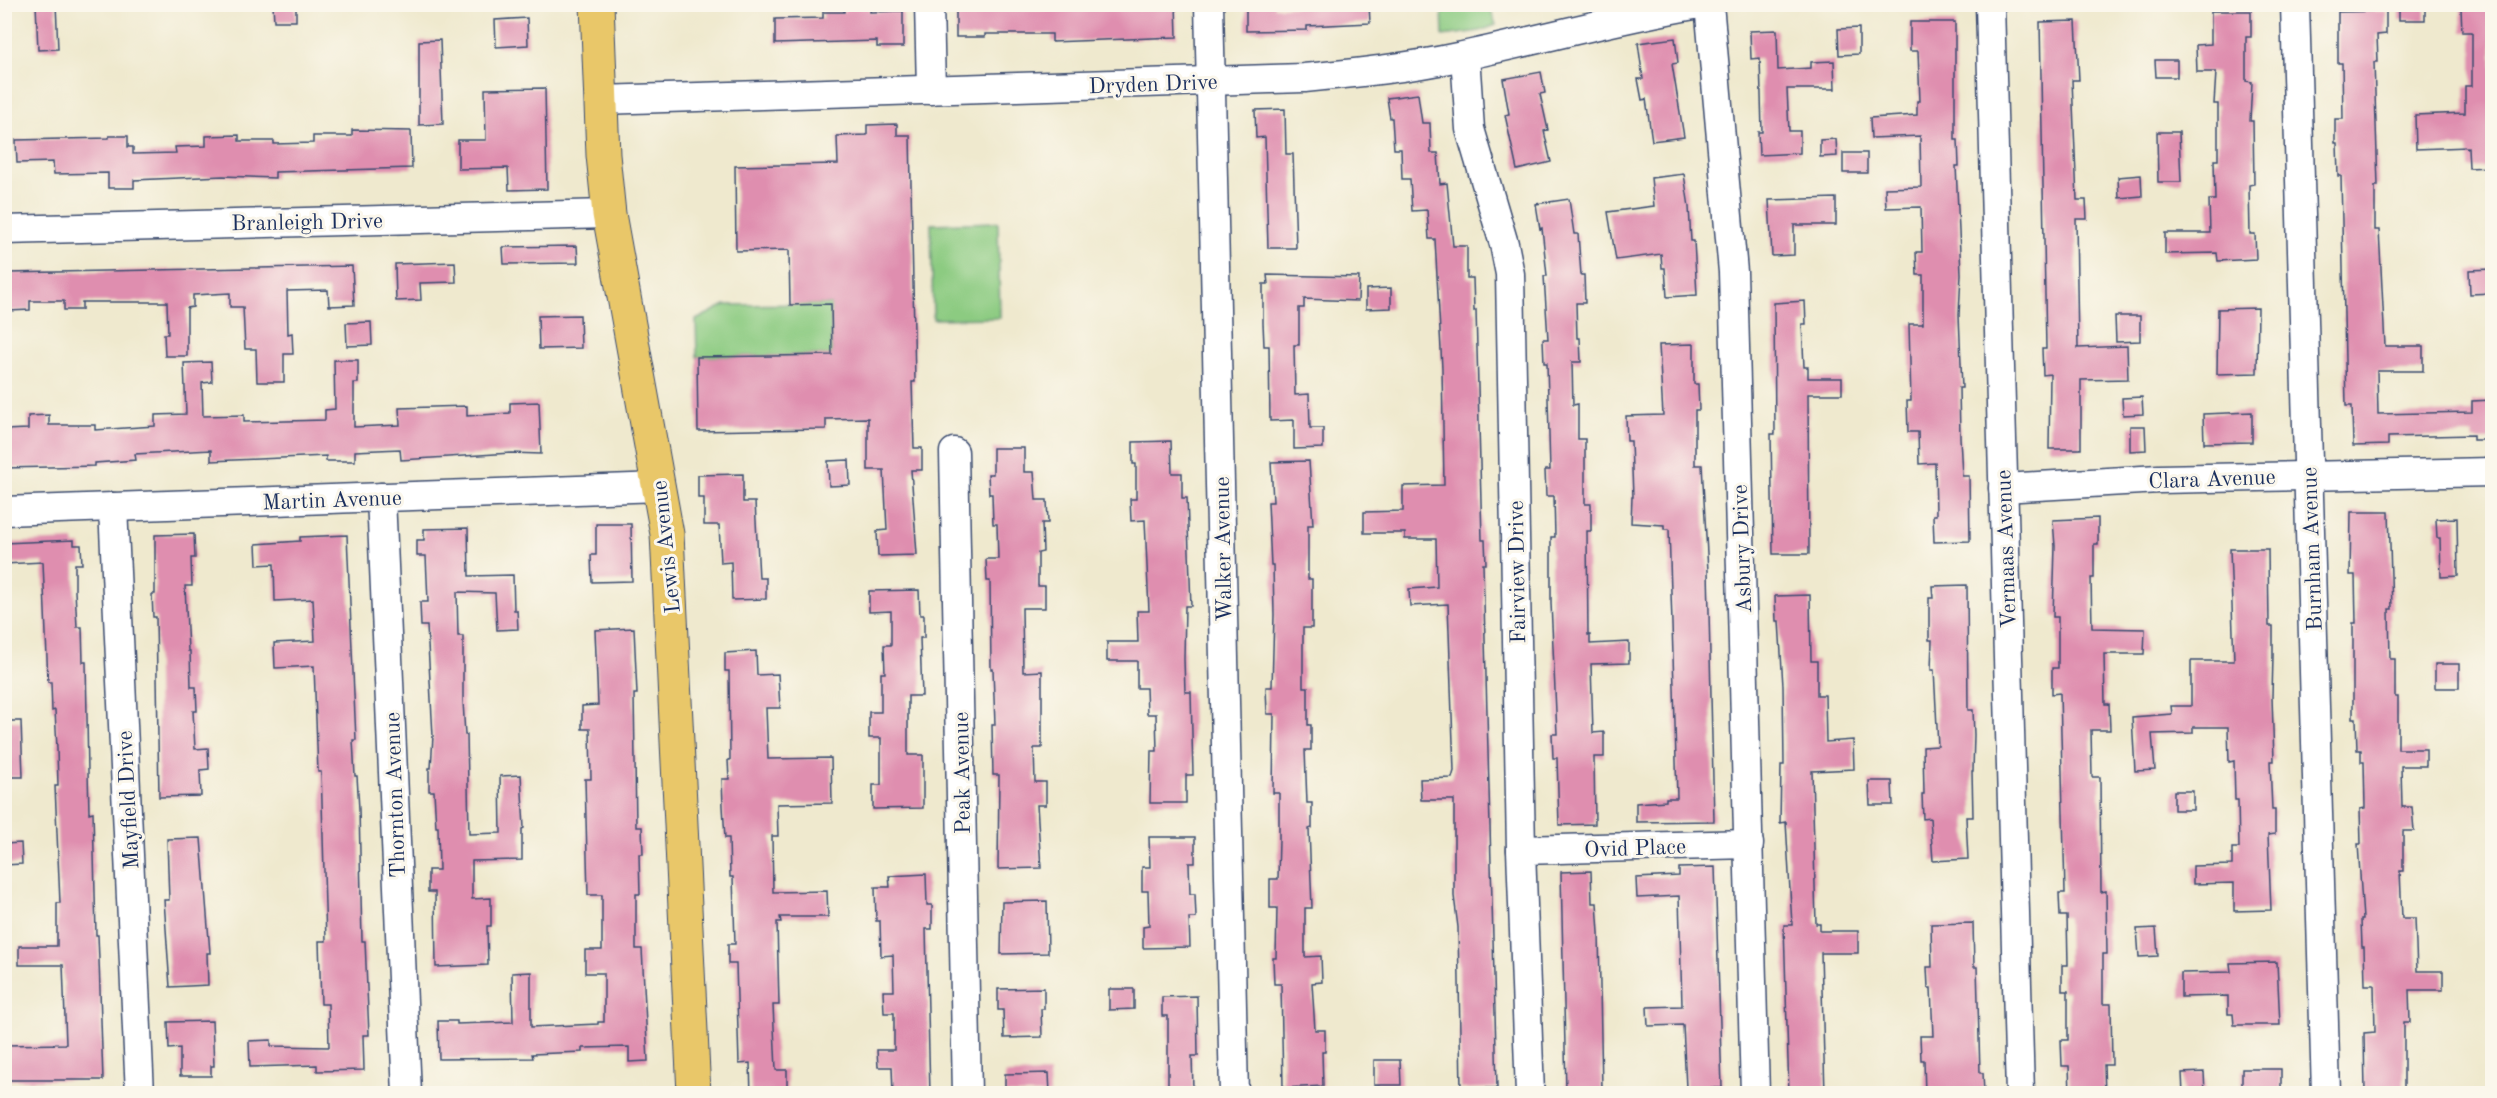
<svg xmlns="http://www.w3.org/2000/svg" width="2497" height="1098" viewBox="0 0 2497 1098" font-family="'Old Standard TT',serif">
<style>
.green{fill:#8ccb81;stroke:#547d70;stroke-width:1.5}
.building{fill:#df8eaf}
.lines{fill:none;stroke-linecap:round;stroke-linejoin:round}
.minor-casing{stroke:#3b4b6f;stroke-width:31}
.major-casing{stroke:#3b4b6f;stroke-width:35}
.minor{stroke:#fff;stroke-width:28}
.major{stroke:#e9c769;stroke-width:33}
.labels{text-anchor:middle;stroke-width:6;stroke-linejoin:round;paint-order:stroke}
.street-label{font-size:22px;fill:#1b2f5e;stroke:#fbf7ec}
</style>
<rect width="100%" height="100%" fill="#fbf7ec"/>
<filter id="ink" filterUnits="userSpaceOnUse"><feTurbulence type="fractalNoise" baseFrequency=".0167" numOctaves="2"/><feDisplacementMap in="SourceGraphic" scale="12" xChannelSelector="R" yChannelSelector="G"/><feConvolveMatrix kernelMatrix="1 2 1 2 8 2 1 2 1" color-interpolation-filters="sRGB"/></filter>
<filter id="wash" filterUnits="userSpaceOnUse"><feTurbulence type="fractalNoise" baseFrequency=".008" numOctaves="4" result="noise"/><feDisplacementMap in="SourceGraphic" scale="24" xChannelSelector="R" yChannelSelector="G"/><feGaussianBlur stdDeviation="1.35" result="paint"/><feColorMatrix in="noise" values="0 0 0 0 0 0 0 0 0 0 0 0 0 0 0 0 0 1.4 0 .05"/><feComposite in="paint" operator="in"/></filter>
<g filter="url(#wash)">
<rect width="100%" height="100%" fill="#efe9ce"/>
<g class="green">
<path d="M1442,5H1489L1496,25L1480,31L1443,36Z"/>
<path d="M998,222L1000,318L933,319L931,224Z"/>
<path d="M831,304L832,355L697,357L696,320L725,305Z"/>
</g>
<g id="blocks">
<g class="building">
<path d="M36,4H56L58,49L38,50Z"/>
<path d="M273,4H296V21H274Z"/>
<path d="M844,4H870V12L903,11V47H877V41L775,44V19L823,18V12H844Z"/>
<path d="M984,4L1016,5V9H1051V4H1176L1177,37L1052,42V34H985V37H956V5Z"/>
<path d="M1246,4H1274V7L1369,4L1370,23L1307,26V30L1246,31Z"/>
<rect x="2399" y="4" width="26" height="16"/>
<path d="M2491,6L2493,105H2491V145H2488L2489,167L2469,168L2468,147L2416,149L2415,115L2465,113V86H2472V32H2462L2461,8Z"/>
<path d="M2211,11H2251V37H2246V81L2252,82L2250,121H2253L2254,184L2249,185L2250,234H2255L2256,259L2218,261L2217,253L2165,254V233H2210L2209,200H2215L2214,160H2218V104H2214L2216,72H2197L2196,45L2211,44Z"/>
<path d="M2386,11V34L2377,35L2378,62H2374L2378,186H2375V230H2379L2385,346H2423V371H2377L2378,414L2472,412V401L2493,400V440H2473V435L2388,437V445L2353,446L2352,406H2346L2341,176H2338L2337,143H2335V119H2343L2342,63H2338V12Z"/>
<path d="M527,18L528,45L496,47L495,20Z"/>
<path d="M2076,21L2079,80H2072L2077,200H2086L2087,219H2076L2078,348L2127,346L2128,379L2081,380V449H2049L2050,374L2043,375L2042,349H2046L2040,22Z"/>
<path d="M1910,22H1955V140H1958L1959,166H1956L1961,274L1959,315L1962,388H1959L1960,437L1962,476H1969L1970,541L1934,542L1933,515H1936L1935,463L1919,464L1918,432H1908L1907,401H1911L1909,324H1923V275H1917L1916,252H1922L1921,207L1886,208L1885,188L1921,187L1920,136L1871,138L1870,118L1917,115V101H1920L1918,51H1910Z"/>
<path d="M1859,28V54L1839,55L1838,29Z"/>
<path d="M1777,30L1778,70L1811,68V62L1834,61L1835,89H1787L1789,131H1800V153L1759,155L1758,132H1762L1760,58L1751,59L1750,31Z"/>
<path d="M1675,38L1678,63L1672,64L1684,137L1652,141L1646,99L1642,100L1638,79H1643L1638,43Z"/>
<path d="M440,40L443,124L419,125V41Z"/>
<path d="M2155,60H2177V77H2156Z"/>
<path d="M1541,72L1545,93L1540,94L1548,130L1544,131L1551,162L1517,170L1505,115L1509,114L1503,79Z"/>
<path d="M545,88L547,189L509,190L508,168L458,169V140H486L485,89Z"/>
<path d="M1418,94L1422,123H1430L1431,153H1438L1440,184L1447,183L1453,246H1467V278H1473L1474,311L1476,310L1482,540H1485L1486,564H1483L1497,1088L1461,1089L1458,927L1454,896V800H1421L1420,779L1452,778L1454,771L1448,604L1410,606L1409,589L1437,587L1436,539H1405V533H1364V512L1403,511V486L1444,485L1442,368L1435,239H1429L1427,210L1412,211L1410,179H1402L1401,149H1394L1392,118H1390L1387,98Z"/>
<path d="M1285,109L1286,154H1293L1296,248H1268L1265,137L1256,138L1255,110Z"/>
<path d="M897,124V135H910L915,382H912L914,448H922V470H911L917,555L878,556L877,531L887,530L884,470H868V418L826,419V429L698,431L697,357L832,355L831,304L790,305L789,250L736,251L735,166L838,164L837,136L867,135V125Z"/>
<path d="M352,130L411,131L412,168L275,172V178L223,176L134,180V188H108V173L54,174L53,162L17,163L16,140L109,138V136H128V147H133V154L176,153L175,147L206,146V136L239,135V141H274V144L313,143V136H352Z"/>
<path d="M2157,132H2179L2181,182H2158Z"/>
<path d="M1836,139L1837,156L1820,157V140Z"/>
<rect x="1843" y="153" width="24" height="20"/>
<path d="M1684,174L1689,207L1691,241H1694L1697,295L1667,297L1665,268H1662L1661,254L1616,260L1608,212L1654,206L1651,178Z"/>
<path d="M2141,175L2142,196L2119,198L2118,177Z"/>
<path d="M1836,198V225H1794V255L1772,256L1769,200Z"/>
<path d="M1569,199L1574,234H1578L1581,275H1584L1585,303H1576L1577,338H1580L1581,362H1572L1573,405L1578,404V439H1585V504H1591V531H1587L1588,635H1590V644L1629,642V663L1591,664L1593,733L1604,732V757H1594L1595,824L1559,825L1557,758H1553L1552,734H1557L1551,603V537H1555L1554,496H1546L1545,470H1550L1547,363H1544L1543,339H1548L1544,276H1547L1542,228L1540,229L1536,204Z"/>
<path d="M577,246L578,263L504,264L503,247Z"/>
<path d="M455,262L456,282L420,283L421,300L396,301L395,264Z"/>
<path d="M352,266L354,305L329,306L328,290L287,291L288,334L292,333L293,354H284V382H257L256,349H245L243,307H230V293L193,295V307L187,308V356H165L164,334H168L167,302H82V310H64V301H30V310L9,311V273Z"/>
<path d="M2493,269V293L2470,294L2469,270Z"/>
<path d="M1267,275L1359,277L1358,301L1304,299V308H1299V345H1294L1295,395L1309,394L1310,428H1323V448L1294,449V420L1270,421L1269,346H1264L1263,323V284H1268Z"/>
<path d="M1391,288V308L1366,309V289Z"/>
<path d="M1805,301L1806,324H1802L1804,367H1808V378H1842V394H1808L1809,554H1773L1771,434H1775L1774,303Z"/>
<path d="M2258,308L2257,373L2217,374L2218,309Z"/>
<path d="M580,315L581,348L539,349L538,316Z"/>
<path d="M2115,316H2140V341L2116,342Z"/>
<path d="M371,322L372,345L347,346L346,323Z"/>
<path d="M1694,344V384H1698L1699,410H1695V465H1702L1708,571L1714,821L1636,822V803L1666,801V798H1677L1674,687L1669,529H1664V525L1631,523L1632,497H1633L1631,441H1627L1626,416L1663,415L1659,345Z"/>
<path d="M334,360H358V383H354V427L400,425L399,408L467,406V416L510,413V403L539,402L541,454L511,453L401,460L400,449L355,451V461H326V456L211,461V450L135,454L136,460L95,463V466L4,468V430L28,429V416L49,415V425H95V430L155,426V415L186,414L184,363L211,362L212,382L202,383L203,416L244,415V422L325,420V410L335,409Z"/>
<path d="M2142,397L2143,414L2123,415L2122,398Z"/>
<path d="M2252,412V442L2204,443L2203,414Z"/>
<path d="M2130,426H2145L2146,450L2130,451Z"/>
<path d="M1171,441L1172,473H1182V498H1187L1191,606H1185L1184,659L1185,692H1191L1193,775H1186V803H1150L1151,751H1157L1156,714H1147L1146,688H1137V661H1107V642H1138L1137,611H1149L1145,520L1131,521L1130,499H1136V464H1133V442Z"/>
<path d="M993,448H1024V472H1034L1036,500H1047L1048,523H1042L1043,552L1038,553V586H1045V608H1022L1023,672L1042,671V748H1034L1035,782H1046V805H1037L1041,868L998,869L999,775H993L992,725H995L993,669H991L990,581H987L986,559H998L997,524H993L992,494H989L988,474H993Z"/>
<path d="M849,460L850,485L829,486L828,461Z"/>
<path d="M1309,461L1313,525H1308V579H1312V628H1303V687H1308V725H1311V750H1305L1307,803H1312V828L1309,829L1312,908H1305V957L1321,956L1322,982L1312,983L1315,1030H1325V1052H1322L1323,1086L1283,1088L1281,984H1274L1273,958H1276L1277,908H1270V879H1278L1279,839V793H1273L1274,714H1267L1266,687H1272L1274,615L1273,565H1271L1268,502H1273L1271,462Z"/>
<path d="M743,474V502H755L759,578H766V599L732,600L731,562L721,563L719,525H704V498H698V475Z"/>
<path d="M2351,512H2389L2392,609H2389L2390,659H2395V697H2398V749H2426V766H2401L2402,807H2412L2414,831H2403V871H2400L2402,918H2415L2417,971H2443V990H2409L2410,1022H2404V1094H2365L2364,1033L2375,1032L2374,985H2365L2364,947H2362L2361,919H2363L2358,844H2361L2360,809L2365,808L2364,762H2361V750H2357L2356,718H2353V623H2356L2355,575H2350Z"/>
<path d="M2098,518V544H2094V578H2091L2092,628L2145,629L2144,654H2104L2105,704H2109L2110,730H2091L2092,777H2100L2101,892L2106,891L2107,954H2103V1004H2111L2112,1065H2104L2105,1094H2070L2069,1066H2062L2061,1040H2068V991H2062V965H2068L2067,916H2060L2059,893H2065L2060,693L2052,694V668H2058V617H2053L2055,546L2053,520Z"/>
<path d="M2457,518L2458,576L2441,577L2440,538H2437L2436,519Z"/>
<path d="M596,524H631L632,581L592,582L591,555H596Z"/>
<path d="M468,528L469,576L513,575L514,610H517L518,629L497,630L495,593L457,592L458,636H463V701L465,735H467L469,834L501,833L500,776L521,775L524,828L522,829V860L472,861V899L491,898V926H487L488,965L436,967L435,892H428V870H439L438,827H436L434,791H429V768H431L433,736L427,626H421L420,602H428L426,556H417V540H424V529Z"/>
<path d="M194,534L195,558H191L192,586H185L188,651H190L191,687H196L197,711H193L195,749L208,748L209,769L200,770L201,796L159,797L156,617H153L152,594H155V535Z"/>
<path d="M347,535L356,740H353L355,776H357L359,809L362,941H365L369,1035H363L364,1070L317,1071V1065L250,1067L249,1041L271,1040V1046L329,1047L328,1004H321L319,941H326L322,802L321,772H318L314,666L275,668L274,643L315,641L313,599L275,601L274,564L257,565L256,544L300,541V537Z"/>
<path d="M74,540V545H81L82,564H75V591L77,627H82L83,662H86L88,772L89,813L93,812L96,935H98L99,960L103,1080H5V1045L66,1044L63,965H19V946H57V903H60L55,786H58L57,748L55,710L52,711L51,682H48L43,562L4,564V543Z"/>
<path d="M2230,549H2268L2269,626H2273V656L2272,697L2274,761H2270L2272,810H2275V834L2268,835L2271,910L2234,911V883L2193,884V866L2232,865V848H2239L2238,800H2235L2234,761L2229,762L2228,727H2193V733L2152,734L2155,770L2135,771L2132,717L2172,714L2171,706H2191V661H2234Z"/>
<path d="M1967,585L1968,710H1973L1974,735L1973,771H1972L1973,817H1966L1968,859L1933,861L1930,818L1923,819L1922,794H1924L1923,747L1938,746L1934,670H1931L1932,640H1929V598H1933L1932,586Z"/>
<path d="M919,590L920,615H924V638H920L922,696H908V755H923V808L873,809V785H881V738H869V712H881V673H885L884,645H891V611L869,612V591Z"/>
<path d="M1810,595L1811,661H1817V695H1825L1826,742L1853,740L1854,769L1812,771L1816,924H1820V931H1858V953H1821L1825,1094H1789L1784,925H1792L1786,822L1780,823L1781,765H1784L1783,686L1779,621H1776L1775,596Z"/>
<path d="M634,628L637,694H634L636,827H642L643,854H639L640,894H636V949H642L648,1061L629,1062V1047L582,1048V1052L532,1054L533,1058L439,1059L438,1021H457V1024L513,1022L512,973L531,972V1027L598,1024V1022H604V973H585V950H602V895H588L585,779H591L590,729H582V706L598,705L595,630Z"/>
<path d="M756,651L757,675L778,674L780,708H766L768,759L831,758L832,803L777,804L778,836H772L773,892L827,891L828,917H780L781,922H777L779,1005H773L776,1070H787V1094H751L750,1063L739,1064L736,964H728V944H735L733,877H730L729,838H725L723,806L722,779H729L728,760H730L729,671H725V653Z"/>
<rect x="2435" y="664" width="24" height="24"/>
<path d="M4,721H21L23,777H4Z"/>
<path d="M1869,781H1892L1893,805H1870Z"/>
<rect x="2174" y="791" width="19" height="19"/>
<path d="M1149,837H1195V863H1189L1190,894H1195L1196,918H1189L1190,947L1143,948V927L1149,926L1148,891H1142V867H1150Z"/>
<path d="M201,838L210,953H207L208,985L170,987L164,900H169L167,839Z"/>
<path d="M21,843L22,864L4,865V844Z"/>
<path d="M1715,867L1722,1088H1686L1683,1025L1648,1026L1647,1007L1682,1006L1679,896L1637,898L1636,878L1679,876V868Z"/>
<path d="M1591,871L1592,903H1597L1599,933L1602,1090L1566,1091L1561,872Z"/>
<path d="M926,874L927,905H932V929H926L930,1094H893L892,1067H878L877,1050H894V1013H884L883,991H894L893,955L881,956L880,921H876L875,887H890L889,876Z"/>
<path d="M1047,901L1048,953L1001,954L1002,902Z"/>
<path d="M1973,923L1974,967H1977L1980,1073H1983L1984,1094H1925L1924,1060H1921L1920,1036H1933L1931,988H1928L1927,967H1932L1931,924Z"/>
<path d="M2156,928L2158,956L2139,957L2137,929Z"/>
<path d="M2277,962L2280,1025H2234L2233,1014H2228V996L2181,997V973L2231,972L2230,963Z"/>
<path d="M1044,988V1009H1041L1042,1037L1004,1038L1003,1010H998V989Z"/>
<path d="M1109,989H1134V1009L1109,1010Z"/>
<path d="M1197,996L1198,1056H1192L1193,1089L1168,1090V1016H1162V997Z"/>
<path d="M212,1021L214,1066H211V1076H180V1048L169,1049L168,1022Z"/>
<path d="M1374,1060H1400L1401,1085H1374Z"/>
<rect x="2242" y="1069" width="39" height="25"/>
<path d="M2204,1072L2205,1094H2183L2182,1073Z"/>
<path d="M1049,1073L1050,1094H1005V1074Z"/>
</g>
</g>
</g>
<g filter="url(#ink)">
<use href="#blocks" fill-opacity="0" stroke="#3b4b6f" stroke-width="1.5"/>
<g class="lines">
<defs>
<g id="minor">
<path d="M929,4L931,90"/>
<path d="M1209,4L1234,1094"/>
<path d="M1709,4L1733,272L1755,1094"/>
<path d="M1990,4L2020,1094"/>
<path d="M2295,4L2326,1094"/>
<path d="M1465,56L1470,129L1504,244L1510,274L1521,850L1530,1094"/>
<path d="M600,100L1304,78C1355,73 1407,68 1458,57C1539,40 1618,18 1700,4"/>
<path d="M4,230L609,214"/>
<path d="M954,452L967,1094"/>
<path d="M2003,488L2159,479L2492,472"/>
<path d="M381,497L407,1094"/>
<path d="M113,507L140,1094"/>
<path d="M4,511L660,487"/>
<path d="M1521,850L1749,844"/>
</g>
<path id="major" d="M597,4L603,155L609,214L667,534L694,1094"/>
</defs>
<use href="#minor" class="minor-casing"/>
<use href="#major" class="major-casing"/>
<use href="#minor" class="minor"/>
<use href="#major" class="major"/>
</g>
</g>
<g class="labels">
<g class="street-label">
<text transform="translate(1153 83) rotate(-2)" y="8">Dryden Drive</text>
<text transform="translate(307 221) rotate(-1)" y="8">Branleigh Drive</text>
<text transform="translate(2212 478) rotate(-2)" y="8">Clara Avenue</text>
<text transform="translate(332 499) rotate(-2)" y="8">Martin Avenue</text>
<text transform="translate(665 547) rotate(-96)" y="8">Lewis Avenue</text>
<text transform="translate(1222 549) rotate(-91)" y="8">Walker Avenue</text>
<text transform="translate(1741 549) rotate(-92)" y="8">Asbury Drive</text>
<text transform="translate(2005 549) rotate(-92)" y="8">Vermaas Avenue</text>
<text transform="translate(2311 549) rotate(-92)" y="8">Burnham Avenue</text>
<text transform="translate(1516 572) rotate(-91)" y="8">Fairview Drive</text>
<text transform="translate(961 773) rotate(-91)" y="8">Peak Avenue</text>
<text transform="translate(394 795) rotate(-92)" y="8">Thornton Avenue</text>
<text transform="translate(127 800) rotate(-93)" y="8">Mayfield Drive</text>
<text transform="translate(1635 847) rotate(-2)" y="8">Ovid Place</text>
</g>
</g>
<rect width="2497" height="1098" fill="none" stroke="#fbf7ec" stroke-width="24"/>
</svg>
